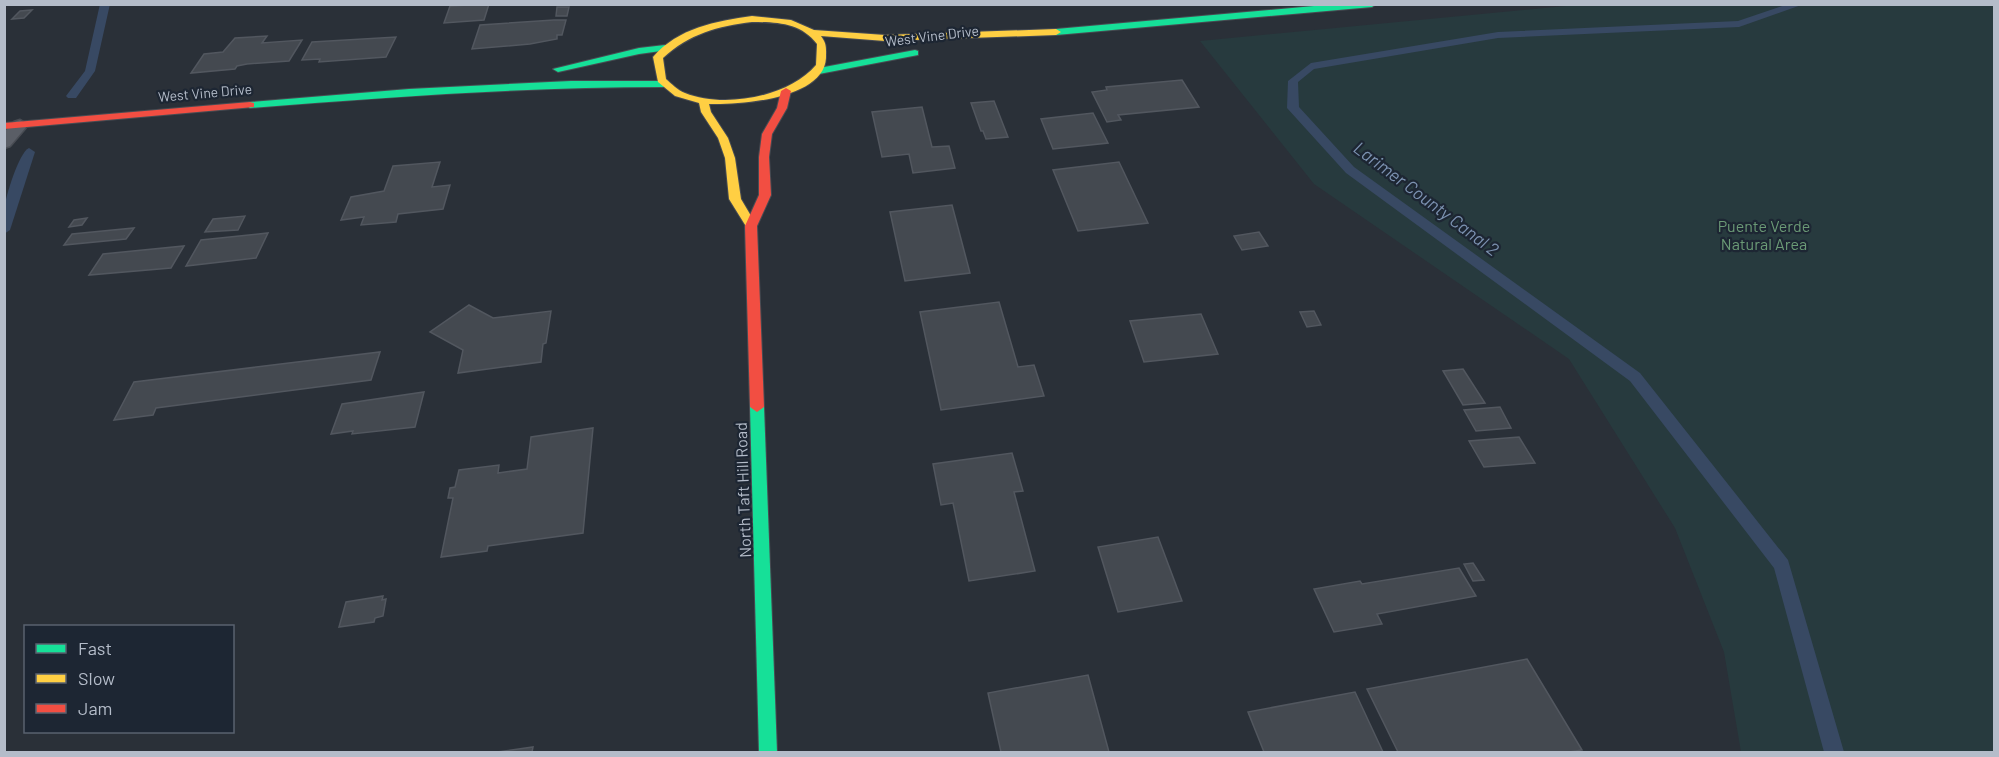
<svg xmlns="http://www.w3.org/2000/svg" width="1999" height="757" viewBox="0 0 1999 757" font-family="Barlow,sans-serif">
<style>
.green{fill:#273a3e}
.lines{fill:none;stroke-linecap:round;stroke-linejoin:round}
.stream{fill:#384963;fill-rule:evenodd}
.building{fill:#444950;stroke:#52575f;stroke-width:1.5}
.lane-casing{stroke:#484c53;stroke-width:3}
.fast-casing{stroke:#484c53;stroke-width:2}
.slow-casing{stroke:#484c53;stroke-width:2}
.jam-casing{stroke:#484c53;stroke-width:2}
.lane{fill:#5a5e66;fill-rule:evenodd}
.fast{fill:#16e098;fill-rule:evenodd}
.slow{fill:#ffcf43;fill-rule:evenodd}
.jam{fill:#f24e42;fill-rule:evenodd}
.labels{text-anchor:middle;stroke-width:4.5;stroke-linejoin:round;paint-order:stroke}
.far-street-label{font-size:14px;fill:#b4bcc9;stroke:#1d2633}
.park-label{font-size:16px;fill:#6b9a76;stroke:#1d2633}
.street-label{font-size:16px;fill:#b4bcc9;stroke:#1d2633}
.water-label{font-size:18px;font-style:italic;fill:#7c92b1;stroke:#1d2633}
</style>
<rect width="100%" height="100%" fill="#2a3038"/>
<path class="green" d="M1576,5H1994V752H1741L1724,652L1675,528L1569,359L1314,184L1200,41Z"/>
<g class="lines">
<g class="stream">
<path d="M100,4H110L95,71L76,98H68L66,96L85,71Z"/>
<path d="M1788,4H1804L1739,27L1498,38L1314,69L1298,82L1299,107L1354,167L1640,373L1788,560L1844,752H1824L1774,568L1630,381L1346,173L1287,108L1288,81L1311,63L1498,32L1738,21Z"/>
<path d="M29,148L35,152L10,230L4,234C4,226 4,218 4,210C5,198 19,152 29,148Z"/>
</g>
</g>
<g class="building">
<path d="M489,4L484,20L444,23L450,6Z"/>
<path d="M557,7H569L567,16H556Z"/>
<path d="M32,10L24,18L12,19L20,11Z"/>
<path d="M554,20H566L562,35H557V39L530,44L472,49L480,25Z"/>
<path d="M267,36L262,43L302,40L289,61L247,64L237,66L235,69L191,73L204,54L223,52L235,38Z"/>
<path d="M396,37L386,57L319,62L320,59L302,60L312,42Z"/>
<path d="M1182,80L1199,107L1118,115L1121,120L1107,122L1092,92L1107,90L1106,87Z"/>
<path d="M994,101L1008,137L986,139L983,131H981L971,103Z"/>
<path d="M922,107L932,147L949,146L955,168L913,173L909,154L882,157L872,112Z"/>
<path d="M1093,113L1108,143L1053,149L1041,119Z"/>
<path d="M440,162L432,187L450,185L443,209L398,214L396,222L361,225L364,217L341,220L351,197L384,191L393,166Z"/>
<path d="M1119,162L1148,223L1078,231L1053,170Z"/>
<path d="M952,205L970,273L905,281L890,212Z"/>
<path d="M245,216L238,230L205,232L213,219Z"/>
<path d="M87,218L82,225L69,227L74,220Z"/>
<path d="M134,228L126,239L64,245L72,234Z"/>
<path d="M1259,232L1268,246L1242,250L1234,236Z"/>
<path d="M268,233L256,258L186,266L201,240Z"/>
<path d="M184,246L171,268L89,275L103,254Z"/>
<path d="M999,302L1018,367L1034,365L1044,396L941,410L920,312Z"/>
<path d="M469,305L493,318L551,311L546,343L543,344L541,362L458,373L463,350L430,332Z"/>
<path d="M1314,311L1321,325L1307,327L1300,312Z"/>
<path d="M1201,314L1218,354L1144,362L1130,321Z"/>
<path d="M380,352L371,380L156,408L153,415L114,420L134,382Z"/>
<path d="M1463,369L1485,403L1463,405L1443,371Z"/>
<path d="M424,392L415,427L352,434L353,431L331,434L342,404Z"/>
<path d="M1500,407L1511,428L1476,431L1464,410Z"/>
<path d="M593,428L583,533L488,546L487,551L441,557L453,498H448L450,488L455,487L459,470L499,465L498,473L527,469L531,437Z"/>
<path d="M1519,437L1535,463L1484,467L1469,441Z"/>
<path d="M1012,453L1023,491L1014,492L1035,571L969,581L953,503L941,505L933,464Z"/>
<path d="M1158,537L1182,601L1118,612L1098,547Z"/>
<path d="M1473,563L1484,580L1473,581L1464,564Z"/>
<path d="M1459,568L1476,596L1377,614L1382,624L1334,632L1314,589L1360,581L1362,584Z"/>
<path d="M383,596L382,600L386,599L383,616L375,618L374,622L339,627L346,602Z"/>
<path d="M1527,659L1582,750L1569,752H1398L1367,689Z"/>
<path d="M1088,675L1109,752H1001L988,693Z"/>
<path d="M1355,692L1383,752H1264L1248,712Z"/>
<path d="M533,747L532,752H497Z"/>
</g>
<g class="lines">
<defs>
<path id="lane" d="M20,120L28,125L10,146L4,148V132L14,122Z"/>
<g id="fast">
<path d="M1336,4H1376L1372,7L1056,35L1051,32L1056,29Z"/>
<path d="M665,45L670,48L668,50L639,54L558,72L553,69L639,48Z"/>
<path d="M915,50L918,51V55L819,74L814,71L819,68Z"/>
<path d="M571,81H663L668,84L663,87C525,87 388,97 250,108L245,105L250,102L409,89Z"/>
<path d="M757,402L764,407L777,752H759L750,407Z"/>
</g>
<path id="slow" d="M752,16L791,20L814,30L885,35L1056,29L1061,32L1056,35L885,41L821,36C827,44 826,48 826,58C824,99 740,105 709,104L711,112L728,138L735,158L741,199L757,226L751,230L747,228L729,199L725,158L718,138L701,112L699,103L675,96L658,82L653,57C678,28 716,21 752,16ZM752,22C777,22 801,23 817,44L816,65C789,97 724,109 685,93C677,90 672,84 666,79L663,58C689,34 718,26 752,22Z"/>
<g id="jam">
<path d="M786,88L791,91L787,108L772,134L769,157L771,195L757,226L764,407L757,412L750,407L745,226L759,195V157L762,134L777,108L781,91Z"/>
<path d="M250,102L254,103V107L4,129V123Z"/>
</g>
</defs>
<use href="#lane" class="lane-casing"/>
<use href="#fast" class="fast-casing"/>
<use href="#slow" class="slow-casing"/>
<use href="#jam" class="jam-casing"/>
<use href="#lane" class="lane"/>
<use href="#fast" class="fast"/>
<use href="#slow" class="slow"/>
<use href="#jam" class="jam"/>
</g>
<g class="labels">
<g class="far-street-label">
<text transform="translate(932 36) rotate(-7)" y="5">West Vine Drive</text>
<text transform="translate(205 93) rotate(-5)" y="5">West Vine Drive</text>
</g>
<g class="park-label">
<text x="1764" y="232">Puente Verde<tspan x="1764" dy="18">Natural Area</tspan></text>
</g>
<g class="street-label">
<text transform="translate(743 490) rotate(-92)" y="6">North Taft Hill Road</text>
</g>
<g class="water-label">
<text transform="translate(1426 199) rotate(37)" y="6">Larimer County Canal 2</text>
</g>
</g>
<rect width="1999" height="757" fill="none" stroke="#b4bcc9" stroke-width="12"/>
<rect x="24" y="625" width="210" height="108" fill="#1d2633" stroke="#59626f" stroke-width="1.5"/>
<rect x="36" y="644" width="30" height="9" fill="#16e098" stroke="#59626f" stroke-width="1.5"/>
<text x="78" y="655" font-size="18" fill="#b4bcc9">Fast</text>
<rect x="36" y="674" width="30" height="9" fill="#ffcf43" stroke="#59626f" stroke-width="1.5"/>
<text x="78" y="685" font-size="18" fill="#b4bcc9">Slow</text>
<rect x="36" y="704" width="30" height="9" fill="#f24e42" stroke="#59626f" stroke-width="1.5"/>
<text x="78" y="715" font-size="18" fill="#b4bcc9">Jam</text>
</svg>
